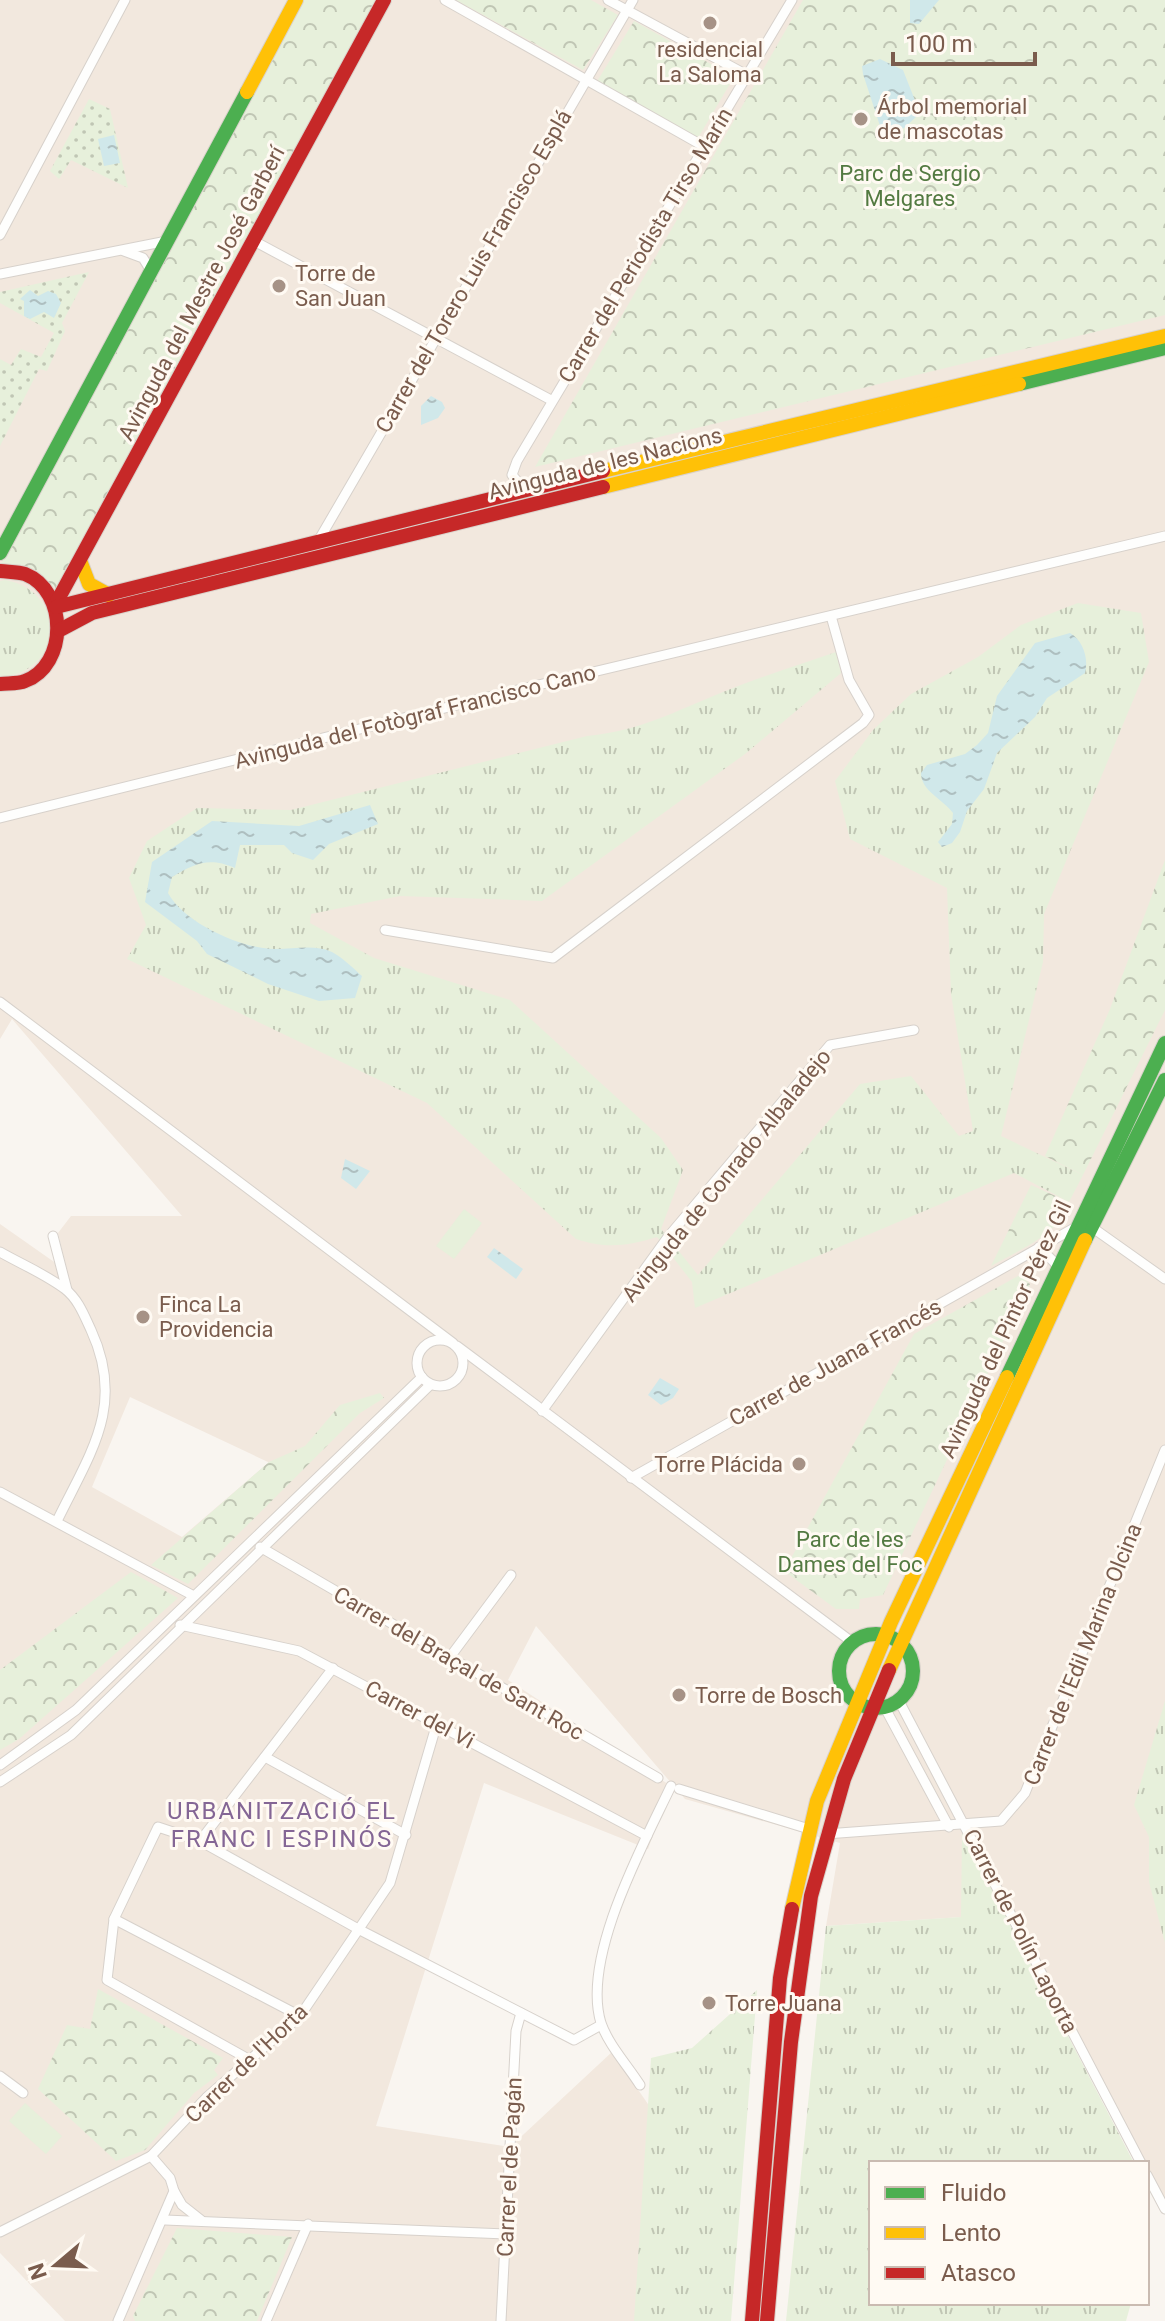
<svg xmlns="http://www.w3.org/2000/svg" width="1165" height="2321" viewBox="0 0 1165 2321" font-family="Roboto,sans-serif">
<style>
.residential{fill:#f2e8de;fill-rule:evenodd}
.grass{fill:url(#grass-tufts)}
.park{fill:url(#park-crowns)}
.garden{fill:url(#garden-dots)}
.pitch{fill:#e7f0db}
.water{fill:url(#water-ripples)}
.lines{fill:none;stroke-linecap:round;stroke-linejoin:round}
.street-casing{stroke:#d7d1cb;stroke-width:11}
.fast-casing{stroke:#d9d2cb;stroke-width:16}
.slow-casing{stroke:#d9d2cb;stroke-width:16}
.jam-casing{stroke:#d9d2cb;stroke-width:16}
.street{stroke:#fefefd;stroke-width:9}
.fast{stroke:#4caf50;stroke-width:14}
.slow{stroke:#ffc107;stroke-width:14}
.jam{stroke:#c62828;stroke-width:14}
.poi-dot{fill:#a69286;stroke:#fffaf3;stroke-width:3}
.labels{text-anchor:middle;stroke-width:6;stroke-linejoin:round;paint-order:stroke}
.poi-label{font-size:22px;fill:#7a5c4d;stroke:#fffaf3;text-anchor:start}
.park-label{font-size:22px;fill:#537a41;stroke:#fffaf3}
.street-label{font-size:22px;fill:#7a5c4d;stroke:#fffaf3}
.neighbourhood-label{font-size:24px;letter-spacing:2px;fill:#846695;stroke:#fffaf3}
</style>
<defs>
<pattern id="grass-tufts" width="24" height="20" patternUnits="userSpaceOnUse" patternTransform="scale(2)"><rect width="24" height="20" fill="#e7f0db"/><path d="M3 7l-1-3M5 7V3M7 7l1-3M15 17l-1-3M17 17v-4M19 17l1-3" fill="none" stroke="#c0c6b4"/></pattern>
<pattern id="park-crowns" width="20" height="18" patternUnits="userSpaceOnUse" patternTransform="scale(2)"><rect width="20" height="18" fill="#e7f0db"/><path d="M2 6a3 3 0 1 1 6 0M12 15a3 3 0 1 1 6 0" fill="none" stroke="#c0c6b4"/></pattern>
<pattern id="garden-dots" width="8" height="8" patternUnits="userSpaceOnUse" patternTransform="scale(2)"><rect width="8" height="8" fill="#e7f0db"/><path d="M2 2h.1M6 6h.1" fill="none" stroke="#c0c6b4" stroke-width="1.8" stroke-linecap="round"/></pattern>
<pattern id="water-ripples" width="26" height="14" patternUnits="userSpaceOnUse" patternTransform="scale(2)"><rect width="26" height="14" fill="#d0e8ea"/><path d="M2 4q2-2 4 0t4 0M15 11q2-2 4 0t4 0" fill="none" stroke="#aebfc0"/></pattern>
</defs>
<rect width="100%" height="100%" fill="#f9f5f0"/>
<path class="residential" d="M0,0H1165V2205L1147,2172V2163H1142L963,1834L962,1917L826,1926L840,1843L685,1799L536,1626L508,1680L671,1786L648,1849L484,1783L376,2126L510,2147L612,2052L650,2107L645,2321H65L0,2253V1224L67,1271L58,1233L71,1216H182L12,1019L0,1039ZM130,1397L268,1462V1463L182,1537L92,1487Z"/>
<g class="grass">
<path d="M5,580C68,591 64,673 0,677V581Z"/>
<path d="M1078,603L1141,613L1149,662L1044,914L1043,962L1001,1136L1083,1175L1069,1202L1014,1173L695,1308L692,1282L657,1237C628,1246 606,1249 576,1239L427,1103L127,959L146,925L129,878L147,841L197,808L291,810L587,736C643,730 673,712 723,692C760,677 799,665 836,652L841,673L745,754L542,901L400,896L311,914L310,923L374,958L510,1000L661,1138L683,1170L661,1229L698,1275L860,1084L911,1076L959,1136L973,1131L951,994L947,888L850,839L835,781L873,730L911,694L978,657L1021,625Z"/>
<path d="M1165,1701V1943L1149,1882V1837L1134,1805Z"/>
<path d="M962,1832L1134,2163H871V2303H1131L1126,2321H786L826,1926L961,1917Z"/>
<path d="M757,1990L731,2321H634L651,2058L692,2048Z"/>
</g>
<g class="park">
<path d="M303,0H376L58,590L38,576L0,566Z"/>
<path d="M456,0H591L618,15L583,70Z"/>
<path d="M803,0H1165V315L535,467Z"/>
<path d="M634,21L734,77L698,138L596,83Z"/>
<path d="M1165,860V1010L1083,1175L1045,1156L1110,1009Z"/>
<path d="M1031,1185L1069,1202C1058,1236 1020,1249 991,1266Z"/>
<path d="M1020,1275L1030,1284L883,1595L860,1599L859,1609H836L784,1571L914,1334Z"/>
<path d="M380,1393L384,1398L360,1413L188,1584L151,1565L269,1462L305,1446L340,1405Z"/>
<path d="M131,1572L178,1598L19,1739L0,1750V1670Z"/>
<path d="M98,1989L223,2058L214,2070L218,2075L194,2093L145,2150L116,2161L38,2089L67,2025L90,2029Z"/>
<path d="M177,2228L292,2237L257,2321H135L133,2316Z"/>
</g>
<g class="garden">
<path d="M89,99L110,109L128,188L71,160L59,179L50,171Z"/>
<path d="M89,272L62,323L65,331L47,371L39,369L0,446V359L11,365L21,349L41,357L54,333L0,303V292Z"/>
</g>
<g class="pitch">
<path d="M464,1209L482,1223L454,1259L436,1246Z"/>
<path d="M25,2103L62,2136L46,2154L9,2121Z"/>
</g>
<g class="water">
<path d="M910,0H939L919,24L910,23Z"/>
<path d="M880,59L903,70L916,103V117C905,127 896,139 881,129L863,74L862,66Z"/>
<path d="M114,135L120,163L104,166L98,139Z"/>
<path d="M30,290L38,296L48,291L56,294L61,303L54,318L44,312L30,319L24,316V301L20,299Z"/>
<path d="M431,396L442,402L445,408L438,418L421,425V406Z"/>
<path d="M1070,633C1083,640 1089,659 1085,673L1047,698L1035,717L997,753L984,789L967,811L960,832L952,843L942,847L938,842L952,824L953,813C943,799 921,791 921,773L927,765L965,754L977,745L988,733L997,696L1035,643Z"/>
<path d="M370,805L378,824L329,844L313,860L292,853L284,845H240L235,868C209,857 196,863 172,877L168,893C183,921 233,944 263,948C285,952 311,942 332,952C342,957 353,968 362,976L355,998L319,1001L268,984L207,954L197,941L145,902L152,862L212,821L299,826Z"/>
<path d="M345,1159L370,1171L356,1189L341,1178Z"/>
<path d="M494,1248L523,1269L516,1279L487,1257Z"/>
<path d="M660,1378L679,1389L673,1398L661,1405L648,1395Z"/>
</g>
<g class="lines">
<defs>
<g id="street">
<path d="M445,0L705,147"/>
<path d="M608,0L747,75"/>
<path d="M0,235L125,0"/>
<path d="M254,241L551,400"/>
<path d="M124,251L143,258L151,271"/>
<path d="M0,274L167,241"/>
<path d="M525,490L512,475L517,461L792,0"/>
<path d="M317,543L633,0"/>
<path d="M0,818L513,691L1165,536"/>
<path d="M385,930L553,958L863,723L869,715L849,680L831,616"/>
<path d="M0,1002L453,1343"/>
<path d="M53,1236L67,1290"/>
<path d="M1039,1247L1058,1266"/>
<path d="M0,1252C21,1264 45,1274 65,1289C78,1299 84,1315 91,1330C126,1406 90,1453 57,1521"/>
<circle cx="440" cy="1363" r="23"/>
<path d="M457,1346L852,1642"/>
<path d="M542,1411L668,1237L830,1045L914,1030"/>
<path d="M631,1478L1076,1227L1093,1228L1165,1279"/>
<path d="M0,1492L192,1595"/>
<path d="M260,1547L658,1778"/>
<path d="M180,1625L299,1651L647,1836"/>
<path d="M450,1657L511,1575"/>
<path d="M899,1701L1141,2163"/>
<path d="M885,1708L949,1827"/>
<path d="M265,1757L406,1835"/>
<path d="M0,1765L76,1710L422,1377"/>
<path d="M0,1782L71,1735L430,1385"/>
<path d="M679,1789L809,1829"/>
<path d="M826,1834L1001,1821L1025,1793L1165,1450"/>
<path d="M200,1841L333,1668"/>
<path d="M114,1919L300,2016"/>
<path d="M250,2060L107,1980L114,1919L158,1827L200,1841L360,1930L574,2040L601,2025"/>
<path d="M0,2076L23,2093"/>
<path d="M640,2085C628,2066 608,2044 601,2023C581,1958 643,1845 671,1786"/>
<path d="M1147,2175L1165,2209"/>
<path d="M174,2191L182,2205L201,2220"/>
<path d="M165,2220L506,2234"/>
<path d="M0,2232L151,2156L206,2098L300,2016L390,1883L437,1723"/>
<path d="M118,2321L174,2191L170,2178L151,2156"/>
<path d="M266,2321L308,2224"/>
<path d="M501,2321L516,2031L521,2013"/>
</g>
<g id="fast">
<path d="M1019,384L1165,348"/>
<path d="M0,553L247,92"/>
<path d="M1085,1240L1165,1080"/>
<path d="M1007,1377L1165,1043"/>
<circle cx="876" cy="1671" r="37"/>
</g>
<g id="slow">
<path d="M247,92L296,0"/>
<path d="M603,471L1165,336"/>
<path d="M603,487L1019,384"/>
<path d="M81,563L89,584L109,595"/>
<path d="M889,1670L1085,1240"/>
<path d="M792,1909L817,1801L891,1622L1007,1377"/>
</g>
<g id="jam">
<path d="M0,571C8,572 18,572 25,574C68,591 68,665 25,681C18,684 8,683 0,684"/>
<path d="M55,605L384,0"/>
<path d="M56,607L603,471"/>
<path d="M60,630L92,613L603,487"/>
<path d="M752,2321L780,1978L792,1909"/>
<path d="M767,2321L791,2042L811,1896L844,1779L889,1670"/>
</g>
</defs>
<use href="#street" class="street-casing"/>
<use href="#fast" class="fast-casing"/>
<use href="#slow" class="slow-casing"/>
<use href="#jam" class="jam-casing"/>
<use href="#street" class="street"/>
<use href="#fast" class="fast"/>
<use href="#slow" class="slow"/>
<use href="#jam" class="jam"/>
</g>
<g class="poi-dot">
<circle cx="710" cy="23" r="8"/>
<circle cx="861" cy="119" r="8"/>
<circle cx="279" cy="286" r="8"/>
<circle cx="143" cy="1317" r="8"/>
<circle cx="799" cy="1464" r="8"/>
<circle cx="679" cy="1695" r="8"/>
<circle cx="709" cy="2003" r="8"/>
</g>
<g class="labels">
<g class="poi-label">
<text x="710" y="57" text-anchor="middle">residencial<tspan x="710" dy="25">La Saloma</tspan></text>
<text x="877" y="114">Árbol memorial<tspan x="877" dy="25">de mascotas</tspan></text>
<text x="295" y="281">Torre de<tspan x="295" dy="25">San Juan</tspan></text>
<text x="159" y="1312">Finca La<tspan x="159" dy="25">Providencia</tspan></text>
<text x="783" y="1472" text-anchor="end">Torre Plácida</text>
<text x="695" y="1703">Torre de Bosch</text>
<text x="725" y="2011">Torre Juana</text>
</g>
<g class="park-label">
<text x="910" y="181">Parc de Sergio<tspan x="910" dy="25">Melgares</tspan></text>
<text x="850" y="1547">Parc de les<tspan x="850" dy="25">Dames del Foc</tspan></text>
</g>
<g class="street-label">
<text transform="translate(645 245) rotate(-59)" y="8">Carrer del Periodista Tirso Marín</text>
<text transform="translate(473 271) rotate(-60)" y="8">Carrer del Torero Luis Francisco Esplá</text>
<text transform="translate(201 293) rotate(-62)" y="8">Avinguda del Mestre José Garberí</text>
<text transform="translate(605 463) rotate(-14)" y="8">Avinguda de les Nacions</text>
<text transform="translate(415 716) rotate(-14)" y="8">Avinguda del Fotògraf Francisco Cano</text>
<text transform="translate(726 1175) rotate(-51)" y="8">Avinguda de Conrado Albaladejo</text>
<text transform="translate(1005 1329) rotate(-65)" y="8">Avinguda del Pintor Pérez Gil</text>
<text transform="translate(835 1362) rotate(-29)" y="8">Carrer de Juana Francés</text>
<text transform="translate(1082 1654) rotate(-68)" y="8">Carrer de l'Edil Marina Olcina</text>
<text transform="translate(459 1663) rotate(30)" y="8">Carrer del Braçal de Sant Roc</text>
<text transform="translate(420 1714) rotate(28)" y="8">Carrer del Vi</text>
<text transform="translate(1021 1931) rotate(63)" y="8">Carrer de Polín Laporta</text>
<text transform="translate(246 2063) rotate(-44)" y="8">Carrer de l'Horta</text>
<text transform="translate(509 2167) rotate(-87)" y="8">Carrer el de Pagán</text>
</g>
<g class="neighbourhood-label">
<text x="282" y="1819">URBANITZACIÓ EL<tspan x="282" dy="28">FRANC I ESPINÓS</tspan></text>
</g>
</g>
<rect x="869" y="2161" width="280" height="144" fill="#fffaf3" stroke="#cabbb1" stroke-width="2"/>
<rect x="885" y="2187" width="40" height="12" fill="#4caf50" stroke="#cabbb1" stroke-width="2"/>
<text x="941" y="2201" font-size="24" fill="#7a5c4d">Fluido</text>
<rect x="885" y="2227" width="40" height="12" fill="#ffc107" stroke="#cabbb1" stroke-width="2"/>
<text x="941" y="2241" font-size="24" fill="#7a5c4d">Lento</text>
<rect x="885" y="2267" width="40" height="12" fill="#c62828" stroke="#cabbb1" stroke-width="2"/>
<text x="941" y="2281" font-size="24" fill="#7a5c4d">Atasco</text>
<g transform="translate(56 2265) rotate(251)" stroke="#fffaf3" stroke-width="6" paint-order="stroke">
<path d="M0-6L14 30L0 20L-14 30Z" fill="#7a5c4d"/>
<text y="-12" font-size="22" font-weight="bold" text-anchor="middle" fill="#7a5c4d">N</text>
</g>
<path d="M893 52v12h142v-12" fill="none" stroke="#7a5c4d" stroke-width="4"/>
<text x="905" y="52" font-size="24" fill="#7a5c4d" stroke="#fffaf3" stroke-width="6" paint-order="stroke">100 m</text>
</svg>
